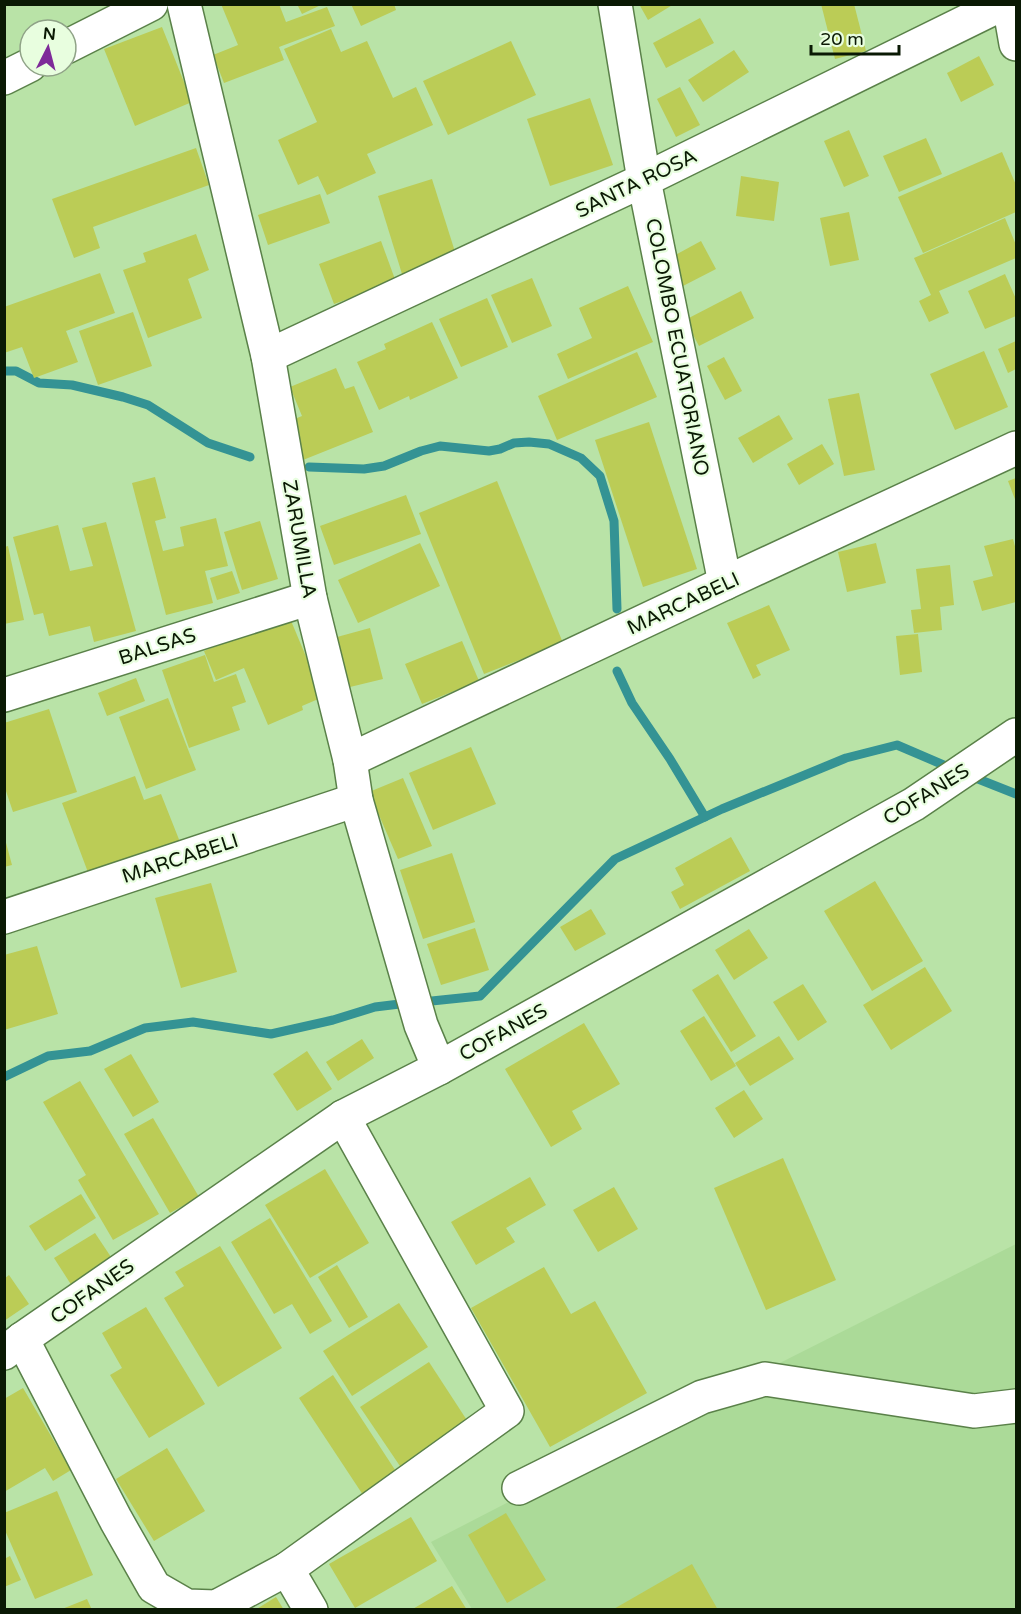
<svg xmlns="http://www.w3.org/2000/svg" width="1021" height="1614" viewBox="0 0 1021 1614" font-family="'Varela Round',sans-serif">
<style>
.built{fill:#abda98}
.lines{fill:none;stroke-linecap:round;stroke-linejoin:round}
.stream{stroke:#349394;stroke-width:9}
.building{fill:#bbcc56}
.minor-casing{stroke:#5a8149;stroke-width:36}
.minor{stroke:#fff;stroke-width:33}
.labels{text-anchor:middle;stroke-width:4.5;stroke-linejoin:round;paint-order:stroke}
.street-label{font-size:20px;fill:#0a1904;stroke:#e8fedf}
</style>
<rect width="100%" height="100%" fill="#b9e3a7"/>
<path class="built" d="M1016,1244V1609H472L431,1542L734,1386Z"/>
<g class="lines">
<g class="stream">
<path d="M4,371H16L39,383L72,385L123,397L148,405L208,443L250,457"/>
<path d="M309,467L364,469L384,466L421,451L440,446L489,451L500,449L514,443L529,442L549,444L581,458L600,476L614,521L617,609"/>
<path d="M617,671L632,703L670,759L705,817"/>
<path d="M968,775L1016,794"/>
<path d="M422,1002L480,996L615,859L722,809L846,758L897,745L953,769"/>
<path d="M4,1077L48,1056L90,1051L145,1028L193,1022L271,1034L333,1020L375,1007L408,1003"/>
</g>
</g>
<g class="building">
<path d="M221,4H279L286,22L327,7L335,26L279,47L284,60L224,83L213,55L238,45Z"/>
<path d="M297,4H323L302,14Z"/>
<path d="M351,4H394L396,10L361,26Z"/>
<path d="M639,4H674L648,20Z"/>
<path d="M821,4H854L866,51L835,59Z"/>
<path d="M700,18L714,43L666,68L653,43Z"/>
<path d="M162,27L192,102L135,126L104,49Z"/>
<path d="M331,29L341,52L367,41L393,98L416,87L433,125L367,154L376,173L327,195L318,176L298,185L278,140L317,122L284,49Z"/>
<path d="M511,41L536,95L448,135L423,81Z"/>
<path d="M734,50L749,72L703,102L688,80Z"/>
<path d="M979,56L994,85L961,102L947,73Z"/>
<path d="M680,87L700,125L676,137L657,99Z"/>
<path d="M590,98L613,165L550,186L527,119Z"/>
<path d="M849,130L869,176L844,187L824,141Z"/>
<path d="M926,138L942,174L899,192L883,156Z"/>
<path d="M196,148L209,185L93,227L100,248L74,258L52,199Z"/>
<path d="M1002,152L1016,185V212L923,253L898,197Z"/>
<path d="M741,176L779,182L774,221L736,216Z"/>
<path d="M432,179L457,258L402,274L378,196Z"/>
<path d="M320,194L330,223L268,245L258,215Z"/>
<path d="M849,212L859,260L830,266L820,218Z"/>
<path d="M1005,218L1016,245V258L939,291L949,313L929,322L919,301L931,295L914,258Z"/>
<path d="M196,234L209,270L188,279L202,318L148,338L123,270L146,262L143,253Z"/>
<path d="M381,241L396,282L334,304L319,264Z"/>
<path d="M701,241L716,269L683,286L668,259Z"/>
<path d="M100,273L115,313L66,331L78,362L34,378L22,347L4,353V307Z"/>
<path d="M1005,274L1016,299V316L985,329L968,291Z"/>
<path d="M532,278L552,326L512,343L491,295Z"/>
<path d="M628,286L653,342L568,379L557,354L592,338L579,308Z"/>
<path d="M741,291L754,318L699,346L685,320Z"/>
<path d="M487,298L508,347L461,367L439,319Z"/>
<path d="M133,312L152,366L98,385L79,331Z"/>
<path d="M432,322L458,378L410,400L409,396L379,410L357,362L386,349L384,344Z"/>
<path d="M1016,341V369L1008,373L998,349Z"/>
<path d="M984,351L1008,407L955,430L930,374Z"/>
<path d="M637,352L657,397L557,440L538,396Z"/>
<path d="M724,357L742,391L725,400L707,366Z"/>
<path d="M336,368L345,389L354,386L373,432L303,460L287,422L302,416L290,387Z"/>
<path d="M859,393L875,470L844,476L828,399Z"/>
<path d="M779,415L793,439L753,463L738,438Z"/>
<path d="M649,422L697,569L643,587L595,440Z"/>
<path d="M822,444L834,464L799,485L787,464Z"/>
<path d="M155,477L166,518L155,521L163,551L184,546L180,527L216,518L228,566L205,571L213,603L166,615L132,483Z"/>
<path d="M1016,478V502L1008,481Z"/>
<path d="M497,481L563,643L484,674L419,513Z"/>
<path d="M406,495L421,534L334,565L320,526Z"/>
<path d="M260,521L278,579L242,590L224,532Z"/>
<path d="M106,522L136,631L94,642L90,626L49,636L43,613L34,615L13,537L58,525L70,571L93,566L82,528Z"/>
<path d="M1013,539L1016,550V602L982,611L973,581L993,576L984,546Z"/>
<path d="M420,543L440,586L358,623L338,580Z"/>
<path d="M876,543L886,583L847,592L838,552Z"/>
<path d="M8,546L24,620L4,624V547Z"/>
<path d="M950,565L954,605L940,607L942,630L914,633L911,610L921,609L916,569Z"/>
<path d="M232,571L240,593L217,600L210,578Z"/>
<path d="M769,605L790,650L756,665L761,675L753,679L727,623Z"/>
<path d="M289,616L323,697L302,706L303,710L268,725L244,668L216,680L204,651Z"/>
<path d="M370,628L383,679L350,687L337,637Z"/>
<path d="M918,634L922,672L900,675L896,636Z"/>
<path d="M462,641L479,681L422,704L405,664Z"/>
<path d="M205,655L214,682L236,674L246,702L232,707L240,730L189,748L162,670Z"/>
<path d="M136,678L145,701L107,716L98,693Z"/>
<path d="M168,698L196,770L146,789L119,717Z"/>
<path d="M49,709L77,792L13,812L4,785V723Z"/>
<path d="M471,747L496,804L433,830L409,773Z"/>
<path d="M135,776L144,800L161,794L180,842L89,875L62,803Z"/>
<path d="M403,778L432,846L398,859L369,792Z"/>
<path d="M731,837L750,871L680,909L671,892L684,885L675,868Z"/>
<path d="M5,839L12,865L4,867V840Z"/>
<path d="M452,853L475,922L423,939L400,870Z"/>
<path d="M875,881L923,961L872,991L824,911Z"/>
<path d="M211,883L237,972L181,988L155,898Z"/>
<path d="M591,909L606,934L575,951L560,927Z"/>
<path d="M475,928L489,970L441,985L427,944Z"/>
<path d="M749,929L768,958L734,980L715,950Z"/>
<path d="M37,946L58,1014L4,1030V955Z"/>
<path d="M925,967L952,1011L891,1050L863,1005Z"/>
<path d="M718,974L756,1036L731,1052L692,990Z"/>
<path d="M803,984L827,1022L798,1041L773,1002Z"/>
<path d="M704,1016L736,1066L711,1081L680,1031Z"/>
<path d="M584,1023L620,1084L572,1111L582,1129L551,1147L505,1069Z"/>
<path d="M779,1036L794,1059L750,1086L735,1063Z"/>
<path d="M362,1039L374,1058L338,1081L326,1062Z"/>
<path d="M307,1051L332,1089L297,1111L273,1074Z"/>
<path d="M131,1054L159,1102L133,1117L104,1069Z"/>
<path d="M80,1081L159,1214L113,1240L78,1180L86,1175L43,1102Z"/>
<path d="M744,1090L763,1119L734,1138L715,1108Z"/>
<path d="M153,1118L199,1197L170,1213L124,1134Z"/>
<path d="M783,1158L836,1280L766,1310L714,1188Z"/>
<path d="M325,1169L369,1243L310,1278L265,1205Z"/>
<path d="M530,1177L546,1205L506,1228L515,1242L476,1265L451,1222Z"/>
<path d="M614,1187L638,1229L598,1252L573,1210Z"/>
<path d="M81,1194L96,1218L45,1251L29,1226Z"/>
<path d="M270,1218L332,1321L310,1334L292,1304L274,1314L231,1242Z"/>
<path d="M95,1233L113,1260L72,1286L54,1258Z"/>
<path d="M220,1246L282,1348L218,1387L164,1298L184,1286L175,1272Z"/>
<path d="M337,1265L368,1317L349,1328L318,1277Z"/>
<path d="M544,1267L571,1314L595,1301L647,1393L550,1447L471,1308Z"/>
<path d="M9,1275L29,1304L4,1321V1279Z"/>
<path d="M399,1303L428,1347L352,1396L323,1351Z"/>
<path d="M146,1307L205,1404L149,1438L110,1375L122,1368L102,1333Z"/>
<path d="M429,1362L472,1428L404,1472L360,1407Z"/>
<path d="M333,1375L399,1476L365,1498L299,1398Z"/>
<path d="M23,1388L71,1470L53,1481L45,1468L4,1492V1399Z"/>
<path d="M167,1448L205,1511L154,1541L116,1479Z"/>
<path d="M57,1491L93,1575L35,1599L4,1528V1513Z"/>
<path d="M506,1513L546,1580L507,1603L468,1535Z"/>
<path d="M411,1517L437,1561L355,1608L329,1564Z"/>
<path d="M10,1556L21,1580L4,1587V1559Z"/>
<path d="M692,1564L718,1610H612Z"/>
<path d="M452,1586L467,1610H411Z"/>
<path d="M276,1597L284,1610H255Z"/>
<path d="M87,1599L92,1610H62V1609Z"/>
</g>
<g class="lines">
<defs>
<g id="minor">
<path d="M184,4L268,356L310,598L350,760L356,800L421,1025L439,1068"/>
<path d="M615,4L644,180L725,583"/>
<path d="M1009,4L1016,44"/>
<path d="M66,47L151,4"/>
<path d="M4,78L30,65"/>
<path d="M268,356L644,180L1002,4"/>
<path d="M4,695L310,598"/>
<path d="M350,760L725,583L1016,448"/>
<path d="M4,917L356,800"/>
<path d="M22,1339L116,1520L154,1587L187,1606L216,1607L287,1569"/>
<path d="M4,1353L22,1339L343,1117L439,1068L914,804L1016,735"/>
<path d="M519,1488L702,1397L765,1379L974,1411L1016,1406"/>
<path d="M311,1610L287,1569L507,1411L343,1117"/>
</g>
</defs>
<use href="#minor" class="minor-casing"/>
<use href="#minor" class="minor"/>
</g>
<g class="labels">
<g class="street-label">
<text transform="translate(636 183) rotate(-26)" y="7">SANTA ROSA</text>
<text transform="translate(678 347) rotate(79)" y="7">COLOMBO ECUATORIANO</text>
<text transform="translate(300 539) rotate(80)" y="7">ZARUMILLA</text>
<text transform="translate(683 603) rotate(-25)" y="7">MARCABELI</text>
<text transform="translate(157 646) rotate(-18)" y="7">BALSAS</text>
<text transform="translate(926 794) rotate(-32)" y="7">COFANES</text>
<text transform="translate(180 858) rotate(-18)" y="7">MARCABELI</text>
<text transform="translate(503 1032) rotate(-29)" y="7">COFANES</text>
<text transform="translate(92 1291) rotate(-35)" y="7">COFANES</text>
</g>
</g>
<rect width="1021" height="1614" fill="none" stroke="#0a1904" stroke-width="12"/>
<g transform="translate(48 48) rotate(6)"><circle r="28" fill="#e8fedf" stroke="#8fa287" stroke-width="1.5"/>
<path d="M0-4.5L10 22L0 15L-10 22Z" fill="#7e2a99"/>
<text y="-9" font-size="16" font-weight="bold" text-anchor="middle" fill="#0a1904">N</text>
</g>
<path d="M811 45v9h88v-9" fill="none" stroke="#0a1904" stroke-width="3"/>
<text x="820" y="45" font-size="18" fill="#0a1904" stroke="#e8fedf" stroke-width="4.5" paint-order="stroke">20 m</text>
</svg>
